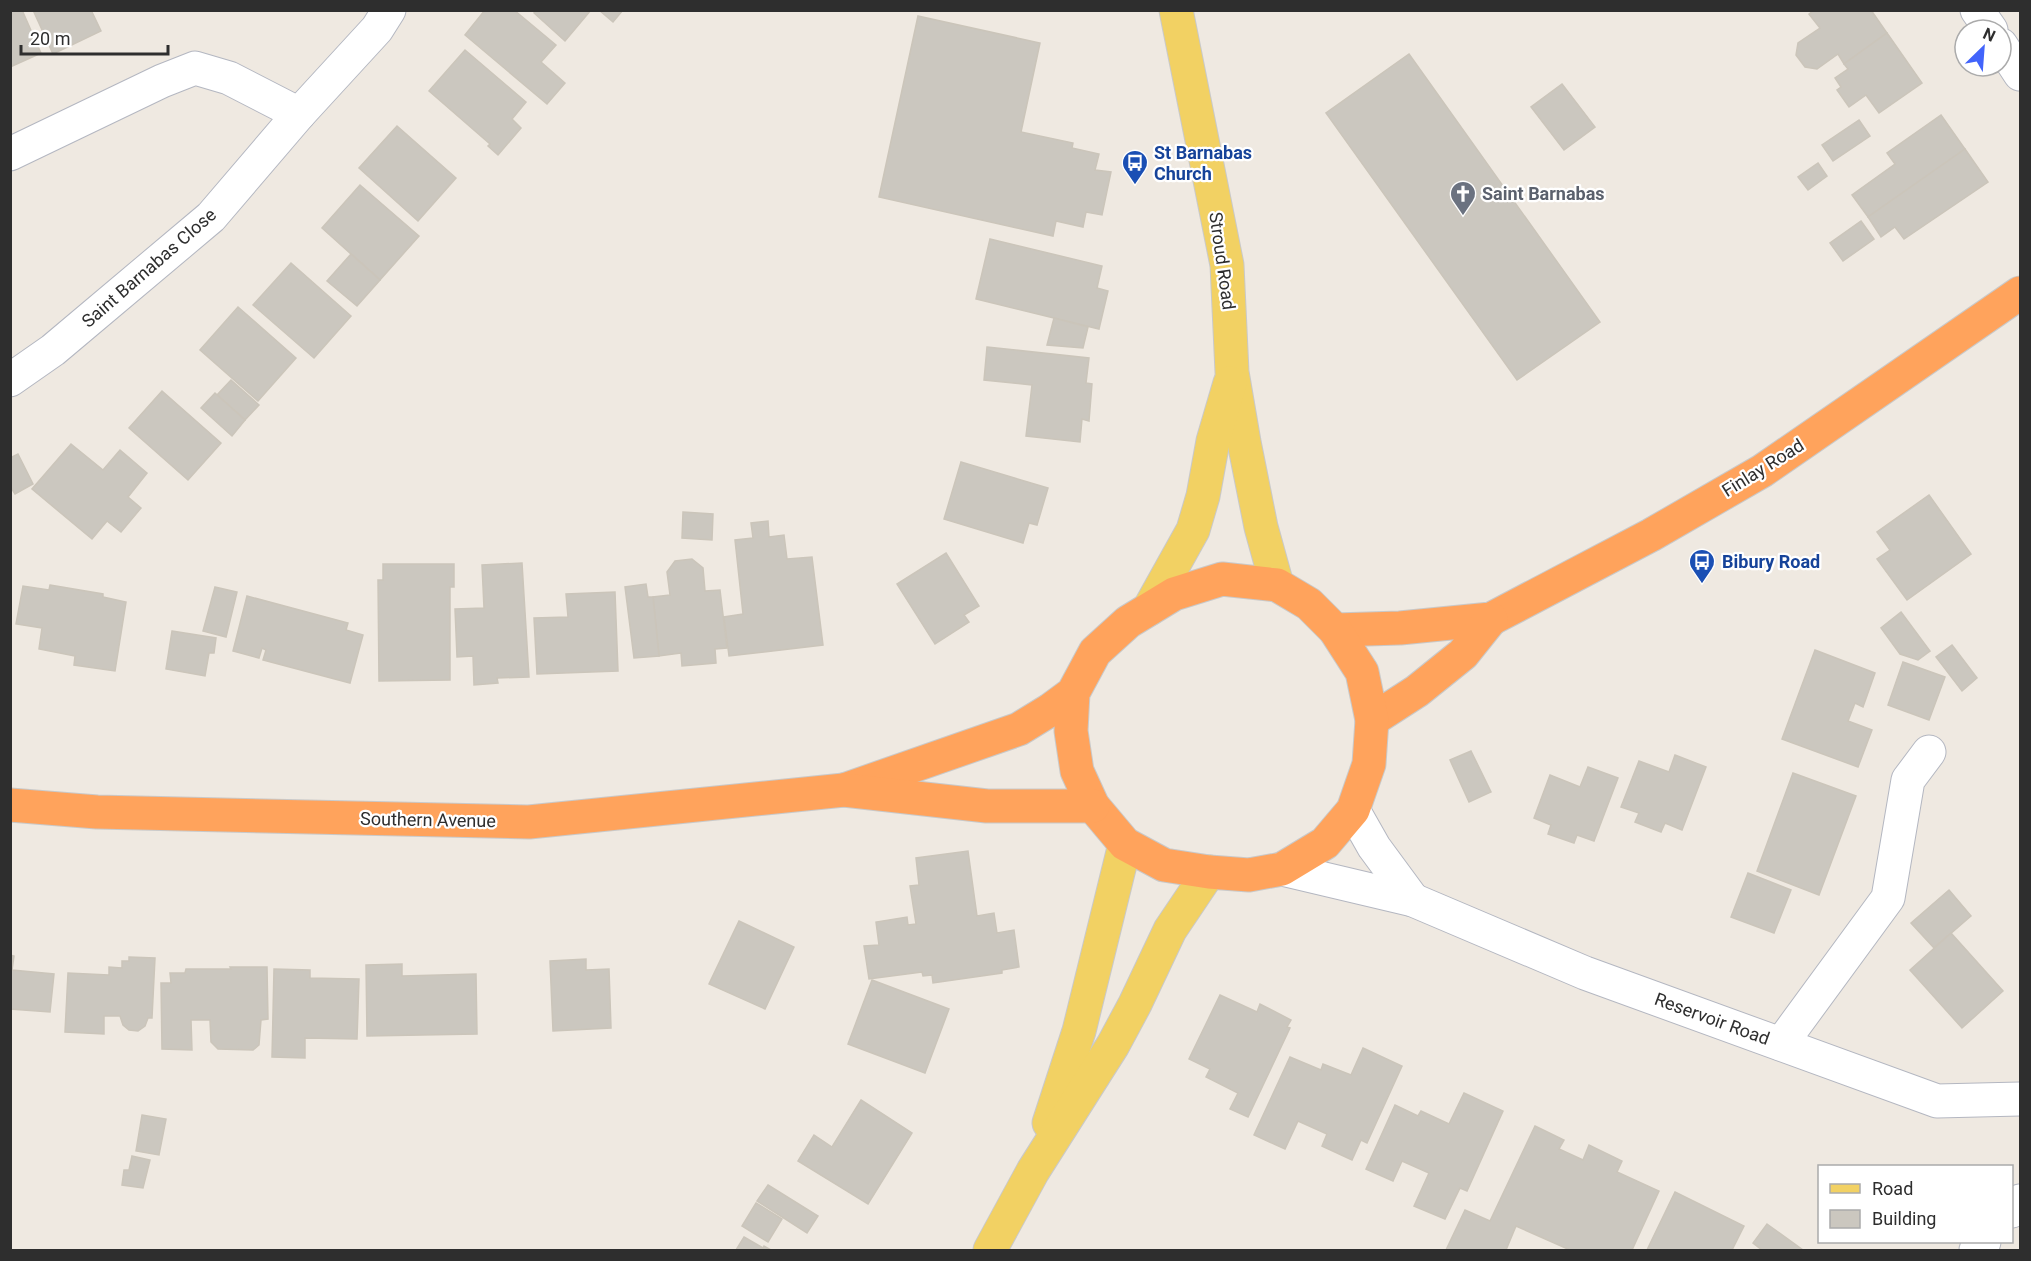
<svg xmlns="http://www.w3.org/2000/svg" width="2031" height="1261" viewBox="0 0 2031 1261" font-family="Roboto,sans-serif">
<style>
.building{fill:#cbc7bf;stroke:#cbc5ba;stroke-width:1.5}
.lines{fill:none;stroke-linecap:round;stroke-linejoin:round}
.minor-casing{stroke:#b4b7c1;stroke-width:35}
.major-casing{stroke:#c9c9c9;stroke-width:35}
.highway-casing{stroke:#c9c9c9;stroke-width:35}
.minor{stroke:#fff;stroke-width:33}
.major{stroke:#f2d163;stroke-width:33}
.highway{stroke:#ffa35c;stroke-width:33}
.labels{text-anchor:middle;stroke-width:4.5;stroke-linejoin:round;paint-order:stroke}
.transit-label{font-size:18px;font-weight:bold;fill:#164399;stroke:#fff;text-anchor:start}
.worship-label{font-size:18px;font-weight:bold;fill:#5b616d;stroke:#fff;text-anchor:start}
.street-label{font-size:18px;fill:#2e2e2e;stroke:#fff}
</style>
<rect width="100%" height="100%" fill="#efe9e1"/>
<g class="building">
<path d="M10,10H22L41,53L10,67Z"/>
<path d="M33,10H91L101,31L53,54Z"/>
<path d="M485,10H514L556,45L541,62L565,83L547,104L465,35Z"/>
<path d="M536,10H591L565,41L534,13Z"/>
<path d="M599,10H623L613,22Z"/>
<path d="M1814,10H1871L1887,33L1844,64L1838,54L1817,69L1805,67L1796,55L1798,43L1820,28L1809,14Z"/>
<path d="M918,16L1040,43L1021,132L1073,143L1072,148L1099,154L1095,170L1111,172L1102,215L1086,212L1083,227L1056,221L1053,236L879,197Z"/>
<path d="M1887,33L1922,83L1879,113L1866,95L1849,107L1837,90L1841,87L1835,78L1848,69L1844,64Z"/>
<path d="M465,50L526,102L512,119L521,128L498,155L488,146L490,144L429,91Z"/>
<path d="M1409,54L1600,322L1517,380L1326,113Z"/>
<path d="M1562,84L1595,127L1564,150L1531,107Z"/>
<path d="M1941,115L1965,149L1868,217L1852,195L1895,164L1887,153Z"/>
<path d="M1859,120L1870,136L1833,161L1822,145Z"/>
<path d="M397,126L456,178L418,221L359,168Z"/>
<path d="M1965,149L1988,182L1904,239L1895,227L1881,237L1868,217Z"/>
<path d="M1818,163L1827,176L1808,190L1798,177Z"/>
<path d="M360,185L419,236L380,280L322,228Z"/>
<path d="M1861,221L1874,239L1843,261L1830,243Z"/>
<path d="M990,239L1102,266L1097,288L1108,291L1099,329L976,299Z"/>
<path d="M351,254L380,280L357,306L327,281Z"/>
<path d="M291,263L351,316L314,358L253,305Z"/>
<path d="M238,307L296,358L258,401L200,350Z"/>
<path d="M1054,318L1088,327L1083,348L1047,345Z"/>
<path d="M987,347L1089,358L1086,383L1092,384L1089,421L1082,419L1080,442L1026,436L1032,385L984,380Z"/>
<path d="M231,380L259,405L245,420L217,395Z"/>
<path d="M162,391L221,443L188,480L129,428Z"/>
<path d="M215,393L245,420L232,436L201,408Z"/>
<path d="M71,444L103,470L120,450L147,473L128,497L141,508L121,532L107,521L92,539L32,489Z"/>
<path d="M18,454L33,484L15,494L10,486V458Z"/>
<path d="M961,462L1048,488L1037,525L1029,523L1023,543L944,519Z"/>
<path d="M1929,495L1971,554L1907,600L1877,559L1890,550L1877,532Z"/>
<path d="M683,512L713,514L712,540L682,538Z"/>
<path d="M768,521L769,537L784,535L787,559L812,557L823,645L729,656L724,617L743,614L735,540L753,538L751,523Z"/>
<path d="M946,553L979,606L964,615L969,622L935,644L897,584Z"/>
<path d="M692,559L703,568L705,591L720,590L727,648L715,649L716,663L682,666L681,653L659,656L653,597L670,595L667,572L675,561Z"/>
<path d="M522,563L529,677L497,678L498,683L474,685L473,656L457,657L455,609L484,608L482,565Z"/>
<path d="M383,564H454V587H450V680L379,681L378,580H383Z"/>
<path d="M646,584L648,597H653L659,656L634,658L625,587Z"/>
<path d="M50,585L103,594V597L126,602L115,671L74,665L75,656L39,649L42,628L16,624L23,586L49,590Z"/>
<path d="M215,587L237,592L226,637L203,631Z"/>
<path d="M615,592L618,671L537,674L534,618L568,617L566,594Z"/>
<path d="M247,596L348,623L346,630L363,635L350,683L263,660L266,650L262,648L259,658L233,651Z"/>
<path d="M1901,612L1930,651L1918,660L1900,654L1881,628Z"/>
<path d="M172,631L216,638L214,653H209L205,676L166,669Z"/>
<path d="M1952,645L1977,678L1962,691L1936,657Z"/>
<path d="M1815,650L1875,673L1863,707L1855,703L1848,721L1872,730L1858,767L1782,739Z"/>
<path d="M1903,662L1945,677L1929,720L1888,705Z"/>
<path d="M1471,751L1491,792L1469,802L1450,760Z"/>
<path d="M1675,755L1706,767L1682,830L1665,823L1661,832L1635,822L1639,813L1621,807L1639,761L1669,772Z"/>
<path d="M1588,767L1618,778L1594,841L1577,835L1574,843L1548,834L1551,825L1534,818L1550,775L1580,787Z"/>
<path d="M1793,773L1856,796L1819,895L1757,871Z"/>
<path d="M968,851L977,916L994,913L997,933L1014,930L1019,967L1002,970V973L933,983L932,975L923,976L922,972L869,979L864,946L879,945L876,922L907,917L908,925L916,924L910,886L919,885L916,858Z"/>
<path d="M1748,873L1791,890L1774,933L1731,917Z"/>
<path d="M1949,890L1971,916L1934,948L1911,923Z"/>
<path d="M739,921L794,947L765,1009L709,984Z"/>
<path d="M1951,933L2003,991L1962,1028L1910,970Z"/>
<path d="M10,955L14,956L12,970L54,974L50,1012L10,1009Z"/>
<path d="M129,957L155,958L152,1018H148L145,1026L138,1031L129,1030L123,1025L120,1016H104V1034L65,1032L68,973L109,975V967L122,968V961H129Z"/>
<path d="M586,959V970L609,969L611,1028L553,1031L550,961Z"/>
<path d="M402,964V976L476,974L477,1034L367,1036L366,965Z"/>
<path d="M230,967H267L268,1019L261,1020L259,1045L253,1050L218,1049L211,1042L210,1020H191L192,1050L162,1049L161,983H171L170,973H185L186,969H231Z"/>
<path d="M274,969L310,970V978L359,979L357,1039L305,1038V1058L272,1057Z"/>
<path d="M872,980L949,1009L925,1073L848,1044Z"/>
<path d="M1220,995L1257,1012L1260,1004L1291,1020L1287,1027L1290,1028L1248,1117L1230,1109L1238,1093L1206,1077L1210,1069L1189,1059Z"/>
<path d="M1363,1048L1402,1066L1367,1143L1361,1140L1352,1160L1322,1146L1327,1134L1298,1121L1285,1149L1254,1135L1290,1057L1321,1070L1323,1064L1351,1075Z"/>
<path d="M1464,1093L1503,1111L1467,1191L1460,1188L1445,1219L1414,1206L1429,1173L1402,1161L1393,1181L1366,1169L1395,1105L1418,1116L1421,1111L1449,1124Z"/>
<path d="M861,1100L912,1133L868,1204L798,1161L814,1135L832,1147Z"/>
<path d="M142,1115L166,1119L159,1155L136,1151Z"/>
<path d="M1535,1126L1564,1140L1559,1149L1583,1160L1589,1145L1622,1161L1617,1172L1659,1191L1632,1250H1570L1516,1226L1506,1250H1446L1465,1210L1490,1221Z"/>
<path d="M132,1156L150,1160L143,1188L122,1185L124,1170H129Z"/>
<path d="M768,1185L818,1216L807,1233L757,1201Z"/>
<path d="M1675,1192L1744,1226L1732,1250H1647Z"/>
<path d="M756,1203L782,1219L768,1242L742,1226Z"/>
<path d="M1767,1224L1803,1250H1762L1753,1243Z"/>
<path d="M744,1237L763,1248L764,1246L771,1250H736Z"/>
</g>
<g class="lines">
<defs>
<g id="minor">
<path d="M1977,10L1991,30"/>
<path d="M2001,45L2020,74"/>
<path d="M10,154L162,81L195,68L229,78L299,114"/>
<path d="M10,380L53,350L211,217L299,114L377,29L389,10"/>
<path d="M1353,810L1374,847L1413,900"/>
<path d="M1282,869L1413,900L1585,973L1937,1101L2020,1099"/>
<path d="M1781,1044L1888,898L1908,780L1929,752"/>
<path d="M2012,1211L2020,1201"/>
<path d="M1976,1250L1984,1242"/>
</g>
<g id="major">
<path d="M1176,10L1227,265L1232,372L1244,442L1261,527L1277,585"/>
<path d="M1149,609L1193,530L1203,496L1213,441L1230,383"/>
<path d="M1049,1123L1079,1031L1125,844"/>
<path d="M990,1250L1033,1171L1113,1045L1135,1004L1170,930L1209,872"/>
</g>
<g id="highway">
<path d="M1335,630L1400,628L1491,619L1651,535L1762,471L2020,293"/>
<path d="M1372,720L1417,691L1463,654L1491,619"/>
<path d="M844,790L1019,729L1050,710L1073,693L1095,652L1128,622L1174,594L1222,579L1277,585L1309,604L1335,630L1362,672L1372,720L1369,764L1353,810L1325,843L1282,869L1249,875L1209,872L1164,865L1125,844L1093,806L1077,771L1071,731L1073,693"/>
<path d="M10,805L97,812L529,822L844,790L987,806H1093"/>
</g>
</defs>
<use href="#minor" class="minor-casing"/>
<use href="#major" class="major-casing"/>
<use href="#highway" class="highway-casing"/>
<use href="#minor" class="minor"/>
<use href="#major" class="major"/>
<use href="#highway" class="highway"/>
</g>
<defs>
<symbol id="bus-pin" viewBox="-11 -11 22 30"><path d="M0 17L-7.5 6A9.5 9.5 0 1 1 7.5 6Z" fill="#1a4fb4" stroke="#fff"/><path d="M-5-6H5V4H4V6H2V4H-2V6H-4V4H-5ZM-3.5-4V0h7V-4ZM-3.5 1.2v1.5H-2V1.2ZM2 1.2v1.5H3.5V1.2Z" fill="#fff"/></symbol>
<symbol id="church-pin" viewBox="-11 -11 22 30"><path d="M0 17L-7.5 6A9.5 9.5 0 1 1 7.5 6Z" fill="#6b7280" stroke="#fff"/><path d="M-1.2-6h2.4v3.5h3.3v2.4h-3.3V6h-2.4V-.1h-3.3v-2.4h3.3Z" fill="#fff"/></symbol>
</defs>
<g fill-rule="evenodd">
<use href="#bus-pin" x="1120" y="148" width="30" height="40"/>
<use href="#church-pin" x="1448" y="179" width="30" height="40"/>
<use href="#bus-pin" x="1687" y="547" width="30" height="40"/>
</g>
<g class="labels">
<g class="transit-label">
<text x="1154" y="159">St Barnabas<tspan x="1154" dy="21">Church</tspan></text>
<text x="1722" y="568">Bibury Road</text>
</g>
<g class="worship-label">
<text x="1482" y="200">Saint Barnabas</text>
</g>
<g class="street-label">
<text transform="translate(1222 261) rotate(82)" y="6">Stroud Road</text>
<text transform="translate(149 268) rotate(-41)" y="6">Saint Barnabas Close</text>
<text transform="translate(1763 468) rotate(-32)" y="6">Finlay Road</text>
<text transform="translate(428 820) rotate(1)" y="6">Southern Avenue</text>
<text transform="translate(1712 1019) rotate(20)" y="6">Reservoir Road</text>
</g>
</g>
<rect width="2031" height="1261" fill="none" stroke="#2e2e2e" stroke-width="24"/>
<rect x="1818" y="1165" width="195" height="78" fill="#ffffff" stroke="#ababab" stroke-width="1.5"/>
<rect x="1830" y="1184" width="30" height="9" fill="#f2d163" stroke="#ababab" stroke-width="1.5"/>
<text x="1872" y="1195" font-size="18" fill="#2e2e2e">Road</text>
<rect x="1830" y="1210" width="30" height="18" fill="#cbc7bf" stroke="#ababab" stroke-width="1.5"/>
<text x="1872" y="1225" font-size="18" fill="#2e2e2e">Building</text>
<g transform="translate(1983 48) rotate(25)"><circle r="28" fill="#ffffff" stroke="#ababab" stroke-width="1.5"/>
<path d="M0-4.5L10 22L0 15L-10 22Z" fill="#4264fb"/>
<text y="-9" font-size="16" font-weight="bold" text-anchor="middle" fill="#2e2e2e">N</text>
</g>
<path d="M21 45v9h147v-9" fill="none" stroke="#2e2e2e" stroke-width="3"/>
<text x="30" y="45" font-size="18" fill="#2e2e2e" stroke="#ffffff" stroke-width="4.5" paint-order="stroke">20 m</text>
</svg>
